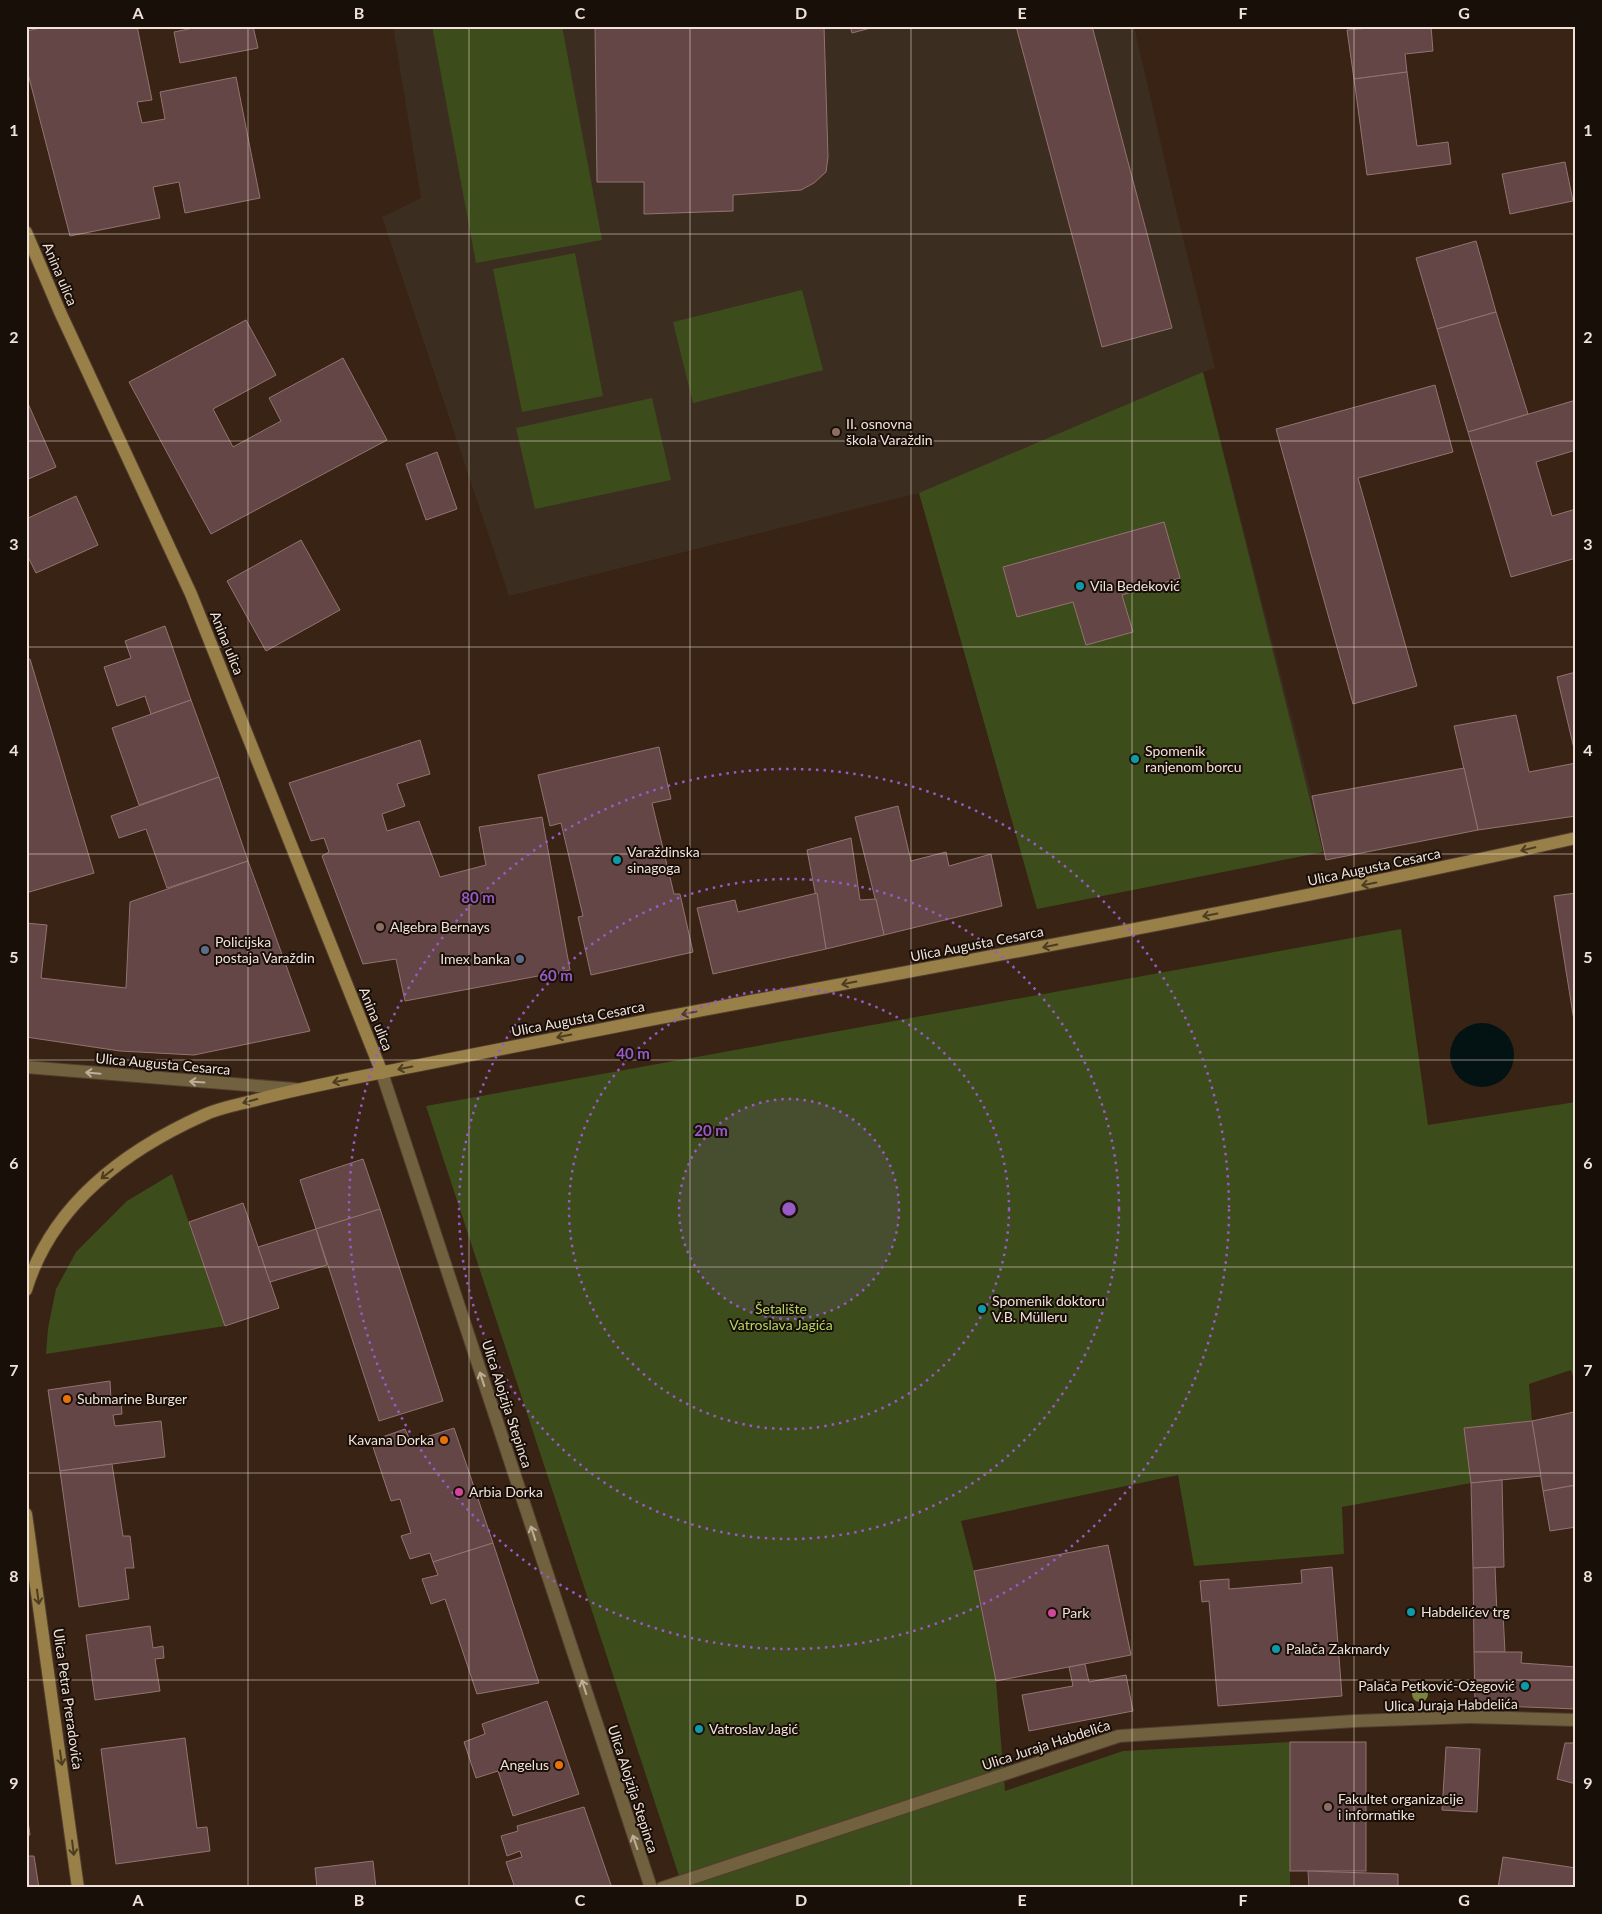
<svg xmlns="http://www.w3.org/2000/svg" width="1602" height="1914" viewBox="0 0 1602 1914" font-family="Lato,sans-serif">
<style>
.education{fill:#3c2d21}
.green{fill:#3d4c1b}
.water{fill:#031313}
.building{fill:#634645;stroke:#937371}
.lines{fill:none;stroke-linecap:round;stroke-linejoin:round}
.pedestrian-casing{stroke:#523e2f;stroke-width:14}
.minor-casing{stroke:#523e2f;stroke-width:14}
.secondary-casing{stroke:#523e2f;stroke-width:14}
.pedestrian{stroke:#71613f;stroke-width:12}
.minor{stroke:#71613f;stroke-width:12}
.secondary{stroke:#998048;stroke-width:12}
.tree{fill:#7b853e}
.oneway{stroke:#4c3c22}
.oneway2{stroke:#bdae9b}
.grid{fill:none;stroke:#f0e2d8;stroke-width:1;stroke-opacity:0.55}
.ring{fill:none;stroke:#985ac5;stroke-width:2.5;stroke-dasharray:2.5 5}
.education-dot{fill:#8d6e63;stroke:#190f09;stroke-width:2}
.culture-dot{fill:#0f9aa8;stroke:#190f09;stroke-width:2}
.service-dot{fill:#5c6f8a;stroke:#190f09;stroke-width:2}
.food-dot{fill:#e8710a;stroke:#190f09;stroke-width:2}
.hotel-dot{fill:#d1479c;stroke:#190f09;stroke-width:2}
.labels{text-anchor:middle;stroke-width:4;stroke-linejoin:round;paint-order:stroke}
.street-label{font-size:14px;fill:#f0e2d8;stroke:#190f09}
.poi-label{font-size:14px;fill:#f0e2d8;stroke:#190f09;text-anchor:start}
.park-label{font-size:14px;fill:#b1d561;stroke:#190f09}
.centre{fill:#985ac5;stroke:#190f09;stroke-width:2.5}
.ring-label{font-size:15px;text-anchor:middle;font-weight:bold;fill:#985ac5;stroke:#190f09;stroke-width:4;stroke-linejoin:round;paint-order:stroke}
.neatline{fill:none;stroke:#f0e2d8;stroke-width:2}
.grid-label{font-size:16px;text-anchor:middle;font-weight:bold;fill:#f0e2d8}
</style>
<rect width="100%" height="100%" fill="#382314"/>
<path class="education" d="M393,26H1134L1175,205L1215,368L1203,372L1312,796L1323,852L1037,909L919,493L509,596L382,217L421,198Z"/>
<g class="green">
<path d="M432,26H562L602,240L476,263Z"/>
<path d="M575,253L603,396L522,412L493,269Z"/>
<path d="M802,290L823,370L693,403L673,322Z"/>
<path d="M1203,372L1323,852L1037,909L919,493Z"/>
<path d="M652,398L671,480L535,509L516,428Z"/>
<path d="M1401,929L1428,1125L1576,1102V1377H1573L1571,1370L1529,1384L1532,1421L1464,1428L1471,1483L1342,1507L1344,1554L1194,1566L1178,1475L961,1521L974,1571L996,1681L1005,1791L1123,1751L1290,1742V1888H683L426,1106Z"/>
<path d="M172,1174L225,1326L46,1354L48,1328L56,1289L76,1252L127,1201Z"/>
</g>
<circle class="water" cx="1482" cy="1055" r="32"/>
<g class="building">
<path d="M50,26H137L152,100L137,102L142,123L165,119L160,92L236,77L260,198L185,213L179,182L153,187L160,218L70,236L26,66V31Z"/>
<path d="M203,26H253L258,48L180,63L174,32Z"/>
<path d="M595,26H824L828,157L826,172L814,183L801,190L733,195V211L644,214V182H597Z"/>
<path d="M850,26H878L852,33Z"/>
<path d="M1016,26H1092L1172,328L1102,347Z"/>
<path d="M1393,26H1431L1433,51L1405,54L1407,72L1354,79L1347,30Z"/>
<path d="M1407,72L1417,146L1448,142L1451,164L1367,175L1354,79Z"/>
<path d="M1565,162L1573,201L1510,214L1502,174Z"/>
<path d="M1476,241L1496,312L1437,329L1416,258Z"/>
<path d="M1496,312L1528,414L1468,432L1437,329Z"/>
<path d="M246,320L276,375L213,409L233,447L281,421L269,398L343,358L387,440L211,534L129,382Z"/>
<path d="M1435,385L1453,452L1358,478L1417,686L1353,704L1276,429Z"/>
<path d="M26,399L56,467L26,480Z"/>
<path d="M1576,400V450L1536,462L1552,516L1576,509V558L1511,577L1468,432Z"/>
<path d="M437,452L457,509L426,520L406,464Z"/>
<path d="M76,496L98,545L36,573L26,553V519Z"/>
<path d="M1164,522L1180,578L1122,595L1133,632L1086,645L1073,602L1017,617L1003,567Z"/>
<path d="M301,540L340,610L266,651L227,581Z"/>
<path d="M165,626L191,700L151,714L145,696L117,706L104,667L131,658L125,641Z"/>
<path d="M30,659L94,873L26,893V660Z"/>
<path d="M1576,672V757L1557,677Z"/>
<path d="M191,700L219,777L139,805L112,728Z"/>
<path d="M1516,715L1529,772L1576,763V816L1478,830L1454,726Z"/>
<path d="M420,740L430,774L397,784L405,806L382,814L387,831L419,821L440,877L486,865L479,827L542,817L570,970L405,1001L396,959L363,964L322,856L329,852L324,838L311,841L289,783Z"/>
<path d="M659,747L671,799L652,803L674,894H680L693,952L591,975L578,917L583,916L561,823L550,826L538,775Z"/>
<path d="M1464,768L1478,830L1326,860L1312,796Z"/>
<path d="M219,777L248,861L167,888L146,829L119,838L111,816Z"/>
<path d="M898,806L911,861L946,852L949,866L991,854L1002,906L884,935L855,817Z"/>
<path d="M851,838L860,900L876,899L884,935L826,949L807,850Z"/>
<path d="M248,861L310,1031L194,1055L120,1051L26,1037V923L47,925L41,978L126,988L130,902Z"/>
<path d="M817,893L826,949L713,974L697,908L735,900L738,912Z"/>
<path d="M1576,893V1033L1554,896Z"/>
<path d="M363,1159L380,1209L316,1229L300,1180Z"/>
<path d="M243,1203L279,1308L225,1326L189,1222Z"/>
<path d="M380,1209L443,1401L379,1421L316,1229Z"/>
<path d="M316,1229L327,1265L270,1282L258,1247Z"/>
<path d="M110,1381L111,1400L121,1399L122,1414L113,1415L115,1426L161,1421L165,1457L60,1471L48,1390Z"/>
<path d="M1574,1412L1576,1485L1543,1491L1532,1421Z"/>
<path d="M1532,1421L1541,1476L1471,1483L1464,1428Z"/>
<path d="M454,1428L493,1543L433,1562L430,1553L410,1559L401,1536L411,1533L400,1499L391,1501L371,1441L405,1429L411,1442Z"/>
<path d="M112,1464L123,1536H130L134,1568H125L129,1599L79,1607L60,1471Z"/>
<path d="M1502,1480L1504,1567L1473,1568L1471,1483Z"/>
<path d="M1576,1485V1527L1550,1531L1543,1491Z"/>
<path d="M493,1543L539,1683L477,1694L445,1599L431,1604L422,1579L438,1575L433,1562Z"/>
<path d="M1108,1545L1131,1655L996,1681L974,1571Z"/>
<path d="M1332,1567L1342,1696L1218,1706L1209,1601L1202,1602L1200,1581L1229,1579V1589L1302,1583L1301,1570Z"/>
<path d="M1495,1567L1497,1615L1503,1614L1505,1652H1474L1473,1568Z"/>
<path d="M150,1626L153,1648L163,1646L164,1658L155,1659L160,1691L95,1700L86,1635Z"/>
<path d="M1474,1652H1522L1521,1663L1576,1667V1709L1475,1705Z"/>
<path d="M1085,1664L1089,1682L1126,1675L1133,1711L1029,1731L1022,1695L1073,1686L1069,1667Z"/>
<path d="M547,1701L579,1794L513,1816L498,1771L476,1778L464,1742L485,1734L482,1724Z"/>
<path d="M185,1738L197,1828L207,1827L210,1851L116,1864L101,1749Z"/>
<rect x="1290" y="1742" width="76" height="129"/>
<path d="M1565,1743H1576V1784L1557,1779Z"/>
<path d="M1446,1747L1480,1749L1477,1812L1442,1810Z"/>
<path d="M26,1807L30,1835L26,1836Z"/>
<path d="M584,1807L612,1888H515L506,1862L522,1857L520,1851L507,1856L501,1836L518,1831L517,1826Z"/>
<path d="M26,1856H34L39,1888H26Z"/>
<path d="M1503,1857L1576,1868V1888H1498Z"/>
<path d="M373,1861L376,1888H317L315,1868Z"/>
<path d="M1308,1871L1398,1874V1888H1309Z"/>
</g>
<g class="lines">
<defs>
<path id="pedestrian" d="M1469,1717L1576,1720"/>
<g id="minor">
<path d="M26,1067L295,1089"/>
<path d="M382,1073L651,1888"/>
<path d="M662,1888L1119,1736L1355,1721L1469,1717"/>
</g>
<g id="secondary">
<path d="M26,232L60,312L191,594L382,1073"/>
<path d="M26,1290C52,1204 126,1150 204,1115C219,1108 236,1105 252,1101C292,1090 333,1082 374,1074C464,1057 554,1038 644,1021C955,963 1267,907 1576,838"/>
<path d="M26,1514L78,1888"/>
</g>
</defs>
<use href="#pedestrian" class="pedestrian-casing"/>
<use href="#minor" class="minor-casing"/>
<use href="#secondary" class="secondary-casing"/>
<use href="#pedestrian" class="pedestrian"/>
<use href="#minor" class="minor"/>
<use href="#secondary" class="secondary"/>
</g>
<circle class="tree" cx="1420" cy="1694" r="8"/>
<defs><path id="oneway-shaft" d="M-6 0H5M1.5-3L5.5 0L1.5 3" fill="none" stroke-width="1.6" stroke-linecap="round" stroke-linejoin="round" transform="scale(1.25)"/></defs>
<g class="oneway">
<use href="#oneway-shaft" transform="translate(1528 849) rotate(167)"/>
<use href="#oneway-shaft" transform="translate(1369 884) rotate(169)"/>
<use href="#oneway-shaft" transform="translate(1210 915) rotate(169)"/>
<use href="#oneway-shaft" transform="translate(1050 946) rotate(169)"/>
<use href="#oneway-shaft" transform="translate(849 983) rotate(169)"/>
<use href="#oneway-shaft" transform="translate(689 1013) rotate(169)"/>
<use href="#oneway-shaft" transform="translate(564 1036) rotate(169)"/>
<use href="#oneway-shaft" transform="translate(405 1068) rotate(168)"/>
<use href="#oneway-shaft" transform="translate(340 1081) rotate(169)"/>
<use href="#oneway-shaft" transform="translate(250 1101) rotate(165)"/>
<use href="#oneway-shaft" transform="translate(107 1174) rotate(142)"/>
<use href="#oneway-shaft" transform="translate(38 1597) rotate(82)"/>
<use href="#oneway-shaft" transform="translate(61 1758) rotate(82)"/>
<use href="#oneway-shaft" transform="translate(73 1848) rotate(83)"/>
</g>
<g class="oneway2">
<use href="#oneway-shaft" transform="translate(93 1073) rotate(-175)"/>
<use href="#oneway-shaft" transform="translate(197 1082) rotate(-176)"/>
<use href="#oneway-shaft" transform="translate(482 1379) rotate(-108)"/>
<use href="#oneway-shaft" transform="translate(533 1533) rotate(-108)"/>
<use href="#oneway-shaft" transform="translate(584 1687) rotate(-108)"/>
<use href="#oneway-shaft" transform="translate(635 1842) rotate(-109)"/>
</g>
<path class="grid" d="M248,26V1888M469,26V1888M690,26V1888M911,26V1888M1132,26V1888M1354,26V1888M26,234H1576M26,441H1576M26,647H1576M26,854H1576M26,1060H1576M26,1267H1576M26,1473H1576M26,1680H1576"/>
<circle cx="789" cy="1209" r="110" fill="#985ac5" fill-opacity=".12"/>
<g class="ring">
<circle cx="789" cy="1209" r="110"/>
<circle cx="789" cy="1209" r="220"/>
<circle cx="789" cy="1209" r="330"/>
<circle cx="789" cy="1209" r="440"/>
</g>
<g class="education-dot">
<circle cx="836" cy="432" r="5"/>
<circle cx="380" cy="927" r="5"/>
<circle cx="1328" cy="1807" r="5"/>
</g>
<g class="culture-dot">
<circle cx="1080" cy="586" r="5"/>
<circle cx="1135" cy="759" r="5"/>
<circle cx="617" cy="860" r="5"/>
<circle cx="982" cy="1309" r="5"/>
<circle cx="1411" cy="1612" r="5"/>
<circle cx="1276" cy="1649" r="5"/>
<circle cx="1525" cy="1686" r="5"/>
<circle cx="699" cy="1729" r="5"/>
</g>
<g class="service-dot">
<circle cx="205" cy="950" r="5"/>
<circle cx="520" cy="959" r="5"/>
</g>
<g class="food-dot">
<circle cx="67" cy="1399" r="5"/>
<circle cx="444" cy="1440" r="5"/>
<circle cx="559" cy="1765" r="5"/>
</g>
<g class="hotel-dot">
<circle cx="459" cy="1492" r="5"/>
<circle cx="1052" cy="1613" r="5"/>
</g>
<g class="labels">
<g class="street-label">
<text transform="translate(60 274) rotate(67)" y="5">Anina ulica</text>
<text transform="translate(227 643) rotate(68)" y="5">Anina ulica</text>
<text transform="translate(1374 867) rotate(-12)" y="5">Ulica Augusta Cesarca</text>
<text transform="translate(977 944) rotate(-11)" y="5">Ulica Augusta Cesarca</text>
<text transform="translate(376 1019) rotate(68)" y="5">Anina ulica</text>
<text transform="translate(578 1019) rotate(-11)" y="5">Ulica Augusta Cesarca</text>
<text transform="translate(163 1064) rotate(5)" y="5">Ulica Augusta Cesarca</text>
<text transform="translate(507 1404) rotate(72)" y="5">Ulica Alojzija Stepinca</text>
<text transform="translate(68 1699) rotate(82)" y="5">Ulica Petra Preradovića</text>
<text transform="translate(1451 1705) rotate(-1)" y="5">Ulica Juraja Habdelića</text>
<text transform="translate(1046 1745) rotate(-18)" y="5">Ulica Juraja Habdelića</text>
<text transform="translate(633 1789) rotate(72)" y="5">Ulica Alojzija Stepinca</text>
</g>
<g class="poi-label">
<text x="846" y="429">II. osnovna<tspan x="846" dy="16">škola Varaždin</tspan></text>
<text x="1090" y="591">Vila Bedeković</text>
<text x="1145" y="756">Spomenik<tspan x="1145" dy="16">ranjenom borcu</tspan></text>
<text x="627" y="857">Varaždinska<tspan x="627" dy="16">sinagoga</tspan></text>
<text x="390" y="932">Algebra Bernays</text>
<text x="215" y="947">Policijska<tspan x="215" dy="16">postaja Varaždin</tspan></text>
<text x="510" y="964" text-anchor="end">Imex banka</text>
<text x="992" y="1306">Spomenik doktoru<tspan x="992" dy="16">V.B. Mülleru</tspan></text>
<text x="77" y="1404">Submarine Burger</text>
<text x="434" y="1445" text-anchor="end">Kavana Dorka</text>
<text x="469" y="1497">Arbia Dorka</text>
<text x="1421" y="1617">Habdelićev trg</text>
<text x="1062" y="1618">Park</text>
<text x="1286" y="1654">Palača Zakmardy</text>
<text x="1515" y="1691" text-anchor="end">Palača Petković-Ožegović</text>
<text x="709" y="1734">Vatroslav Jagić</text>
<text x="549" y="1770" text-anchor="end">Angelus</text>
<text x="1338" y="1804">Fakultet organizacije<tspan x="1338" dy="16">i informatike</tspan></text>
</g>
<g class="park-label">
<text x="781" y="1314">Šetalište<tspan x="781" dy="16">Vatroslava Jagića</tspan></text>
</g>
</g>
<circle cx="789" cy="1209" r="8" class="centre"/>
<g class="ring-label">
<text x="478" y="903">80 m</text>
<text x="556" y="981">60 m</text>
<text x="633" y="1059">40 m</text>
<text x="711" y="1136">20 m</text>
</g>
<rect width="1602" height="1914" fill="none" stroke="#190f09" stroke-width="55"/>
<rect x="28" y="28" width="1546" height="1858" class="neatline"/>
<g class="grid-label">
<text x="138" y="19">A</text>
<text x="359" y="19">B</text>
<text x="580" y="19">C</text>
<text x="801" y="19">D</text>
<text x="1022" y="19">E</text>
<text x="1243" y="19">F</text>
<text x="1464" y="19">G</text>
<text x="14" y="136">1</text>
<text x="1588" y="136">1</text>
<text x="14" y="343">2</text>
<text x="1588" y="343">2</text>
<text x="14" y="550">3</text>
<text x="1588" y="550">3</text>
<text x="14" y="756">4</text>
<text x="1588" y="756">4</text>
<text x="14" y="963">5</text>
<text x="1588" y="963">5</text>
<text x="14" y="1169">6</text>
<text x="1588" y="1169">6</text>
<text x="14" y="1376">7</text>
<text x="1588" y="1376">7</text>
<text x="14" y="1582">8</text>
<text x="1588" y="1582">8</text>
<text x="14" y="1789">9</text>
<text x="1588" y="1789">9</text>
<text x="138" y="1906">A</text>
<text x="359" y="1906">B</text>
<text x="580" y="1906">C</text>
<text x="801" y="1906">D</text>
<text x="1022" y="1906">E</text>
<text x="1243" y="1906">F</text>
<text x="1464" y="1906">G</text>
</g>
</svg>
